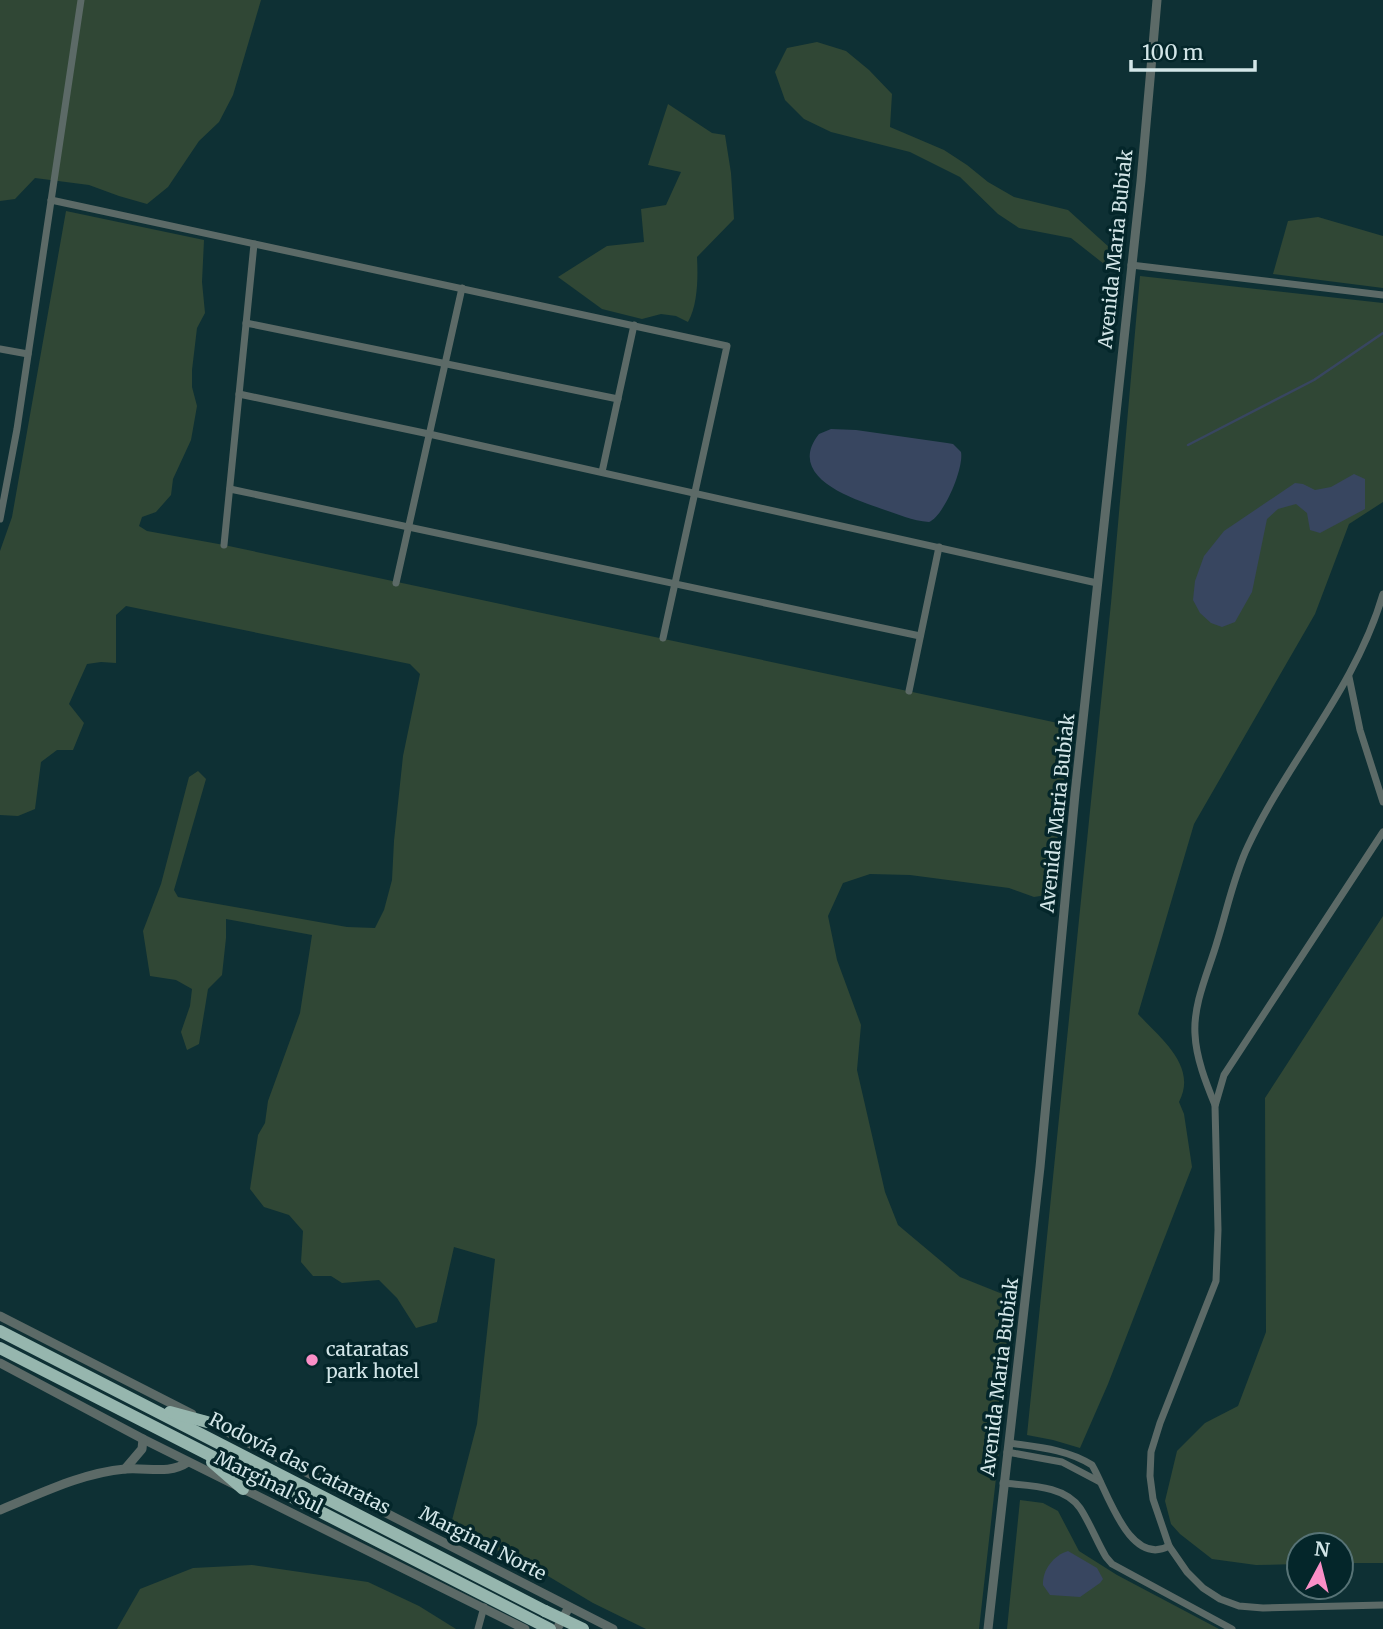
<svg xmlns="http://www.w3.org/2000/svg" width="1383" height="1629" viewBox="0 0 1383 1629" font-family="Merriweather,serif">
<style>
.green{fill:#304735}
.water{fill:#384660}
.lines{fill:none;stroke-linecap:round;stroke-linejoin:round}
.stream{stroke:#384660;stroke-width:2.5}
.minor{stroke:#5c6a67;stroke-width:7}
.tertiary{stroke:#5c6a67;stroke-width:9}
.trunk{stroke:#96b6ae;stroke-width:12}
.trunk-bridge{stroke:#96b6ae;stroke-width:12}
.poi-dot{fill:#fa8fc7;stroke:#04262a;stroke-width:2.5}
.labels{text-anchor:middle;stroke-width:7;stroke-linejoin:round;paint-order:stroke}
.street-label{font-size:19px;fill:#d3e6e8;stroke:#04262a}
.poi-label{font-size:19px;fill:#d3e6e8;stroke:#04262a;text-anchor:start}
</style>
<rect width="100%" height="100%" fill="#0e3034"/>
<g class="green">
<path d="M0,0H261L233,95L219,122L199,141L168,187L147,204L119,196L89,185L35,178L15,199L0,201Z"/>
<path d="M817,42L846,51L869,70L892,94L890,127L944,150L967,165L988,182L1014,197L1068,210L1110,248L1104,264L1071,238L1019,228L998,214L960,177L910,152L831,132L804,119L785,100L775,72L787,48Z"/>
<path d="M668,104L712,133L725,135L731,173L734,219L697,257C698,277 698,304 688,322L676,316L661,314L642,319L602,309L558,277L607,246L644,242L641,209L666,205L681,172L648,165Z"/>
<path d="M66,211L204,240L202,282L205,313L197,328L192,370V387L197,406L191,440L173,479L171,495L156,512L142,517L139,526L147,531L224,545L1067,725L1069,751L1052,881L1047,895L1034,897L1009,888L910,875L870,874L843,883L828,916L837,960L861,1025L857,1070L885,1192L898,1225L960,1277L1005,1295L1014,1318L979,1629H646L593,1603L533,1567L450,1528L477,1424L495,1259L454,1247L437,1322L416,1328L397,1298L379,1280L342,1283L331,1276H313L301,1262L303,1231L289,1215L264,1207L250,1189L258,1135L265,1123L268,1101L300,1013L312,935L226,919V938L222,975L208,989L199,1044L187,1050L181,1032L190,1006L192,989L176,980L150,976L143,931L161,884L189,777L198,771L206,779L174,890L178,897L347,927L375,928L384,910L392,880L394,841L403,756L420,674L410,664L126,606L116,615V663L101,662L87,664L69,704L84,723L73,750H57L41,762L35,809L18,816L0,815V551L12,517Z"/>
<path d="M1318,217L1383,236V288L1273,274L1288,221Z"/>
<path d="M1140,276L1383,303V502L1349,524L1315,614L1194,824L1138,1014C1160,1038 1198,1066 1179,1102L1184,1114L1192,1167L1108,1384L1080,1448L1053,1440L1027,1435L1111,603Z"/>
<path d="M1383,916V1563H1341V1545H1299V1564L1256,1565L1212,1559L1180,1534L1171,1524L1165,1501L1177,1451L1205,1423L1238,1406L1266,1332L1265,1098Z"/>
<path d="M1020,1500L1043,1503L1058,1511L1079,1551L1117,1575L1219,1629H1007Z"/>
<path d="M252,1565L368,1582L419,1606L456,1629H117L140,1589L193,1568Z"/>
</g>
<g class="water">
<path d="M831,429L856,430L947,443L953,444L961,452C964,468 944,516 929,522C912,521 898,514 882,509C853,499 785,477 819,434Z"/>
<path d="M1354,474L1365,479V509L1320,533L1310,530L1307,513L1296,504L1278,509L1267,519L1252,592L1235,622L1222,627L1211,623L1200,613L1193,600L1195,581L1204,556L1224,531L1295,483L1303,484L1315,490L1331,487Z"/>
<path d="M1068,1551L1097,1568L1103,1579L1100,1583L1080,1597L1050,1595L1043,1585C1042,1570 1054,1555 1068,1551Z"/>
</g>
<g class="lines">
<path class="stream" d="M1188,445L1314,380L1383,333"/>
<g class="minor">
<path d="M51,200L727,346L663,638"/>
<path d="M1131,265L1383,295"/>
<path d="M246,323L618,399"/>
<path d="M0,349L28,354"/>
<path d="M239,394L429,434L1097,583"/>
<path d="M602,472L634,325"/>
<path d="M230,489L920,636"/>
<path d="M0,519L17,429L81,0"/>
<path d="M224,545L254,244"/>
<path d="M396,583L462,288"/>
<path d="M1349,677L1360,730L1383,802"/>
<path d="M909,691L939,547"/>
<path d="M1383,832L1224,1075L1215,1106L1218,1230L1216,1281L1160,1423L1151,1452L1150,1476L1153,1499L1169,1546L1187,1572L1203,1588L1220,1599L1239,1606L1263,1608L1383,1605"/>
<path d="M1215,1105C1206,1083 1196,1058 1195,1034C1193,1003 1209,970 1217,942C1227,910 1234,875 1248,846C1289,759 1356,687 1383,594"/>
<path d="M1009,1443C1037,1447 1067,1449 1092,1465C1107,1490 1129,1568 1169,1546"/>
<path d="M1007,1452L1062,1462L1100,1482"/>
<path d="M1003,1483C1029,1486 1064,1485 1080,1508C1090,1523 1097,1542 1106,1557L1112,1564L1232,1629"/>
<path d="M478,1629L484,1607"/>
</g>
<g class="tertiary">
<path d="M0,1316L192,1414"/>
<path d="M0,1363L143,1439L525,1629"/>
<path d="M204,1420L613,1629"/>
<path d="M125,1469L142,1449L143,1439"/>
<path d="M0,1510C40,1494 81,1473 125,1469C147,1467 169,1475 188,1462"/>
<path d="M557,1629L569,1607"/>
<path d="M988,1629L1040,1167L1075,794L1141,181L1157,0"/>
</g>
<g class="trunk">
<path d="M0,1331L545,1611"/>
<path d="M0,1348L550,1629"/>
<path d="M170,1412L207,1422"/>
<path d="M212,1462L243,1489"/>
</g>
<path class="trunk-bridge" d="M545,1611L583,1629"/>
</g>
<circle class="poi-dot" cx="312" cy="1360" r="7"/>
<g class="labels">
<g class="street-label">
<text transform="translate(1115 249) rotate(-84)" y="7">Avenida Maria Bubiak</text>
<text transform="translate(1057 813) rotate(-84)" y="7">Avenida Maria Bubiak</text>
<text transform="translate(999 1377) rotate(-83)" y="7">Avenida Maria Bubiak</text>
<text transform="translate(300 1463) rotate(27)" y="7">Rodovía das Cataratas</text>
<text transform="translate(269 1482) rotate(26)" y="7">Marginal Sul</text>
<text transform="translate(483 1543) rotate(27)" y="7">Marginal Norte</text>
</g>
<g class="poi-label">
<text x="326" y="1356">cataratas<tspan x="326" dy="22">park hotel</tspan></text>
</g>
</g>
<g transform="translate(1320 1566) rotate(7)"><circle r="33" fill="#04262a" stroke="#577376" stroke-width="2"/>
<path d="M0-5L12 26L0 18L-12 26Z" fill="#fa8fc7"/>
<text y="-10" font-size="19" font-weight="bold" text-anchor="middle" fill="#d3e6e8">N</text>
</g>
<path d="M1131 60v10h124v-10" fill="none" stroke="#d3e6e8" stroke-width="3.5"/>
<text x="1142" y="60" font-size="21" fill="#d3e6e8" stroke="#04262a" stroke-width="5" paint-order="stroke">100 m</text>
</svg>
